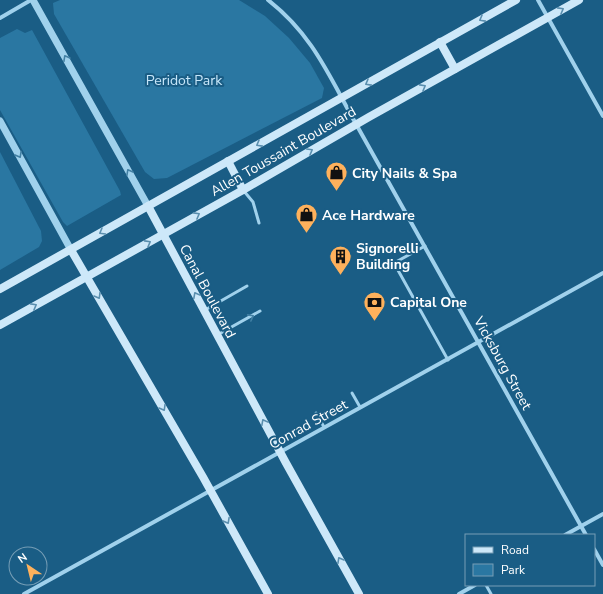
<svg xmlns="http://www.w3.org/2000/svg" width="603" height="594" viewBox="0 0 603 594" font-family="'Nunito Sans',sans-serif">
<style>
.green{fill:#2a77a2}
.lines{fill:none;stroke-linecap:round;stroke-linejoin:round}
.service{stroke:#a0d1ec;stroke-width:3}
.minor{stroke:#a0d1ec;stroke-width:4}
.tertiary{stroke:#a0d1ec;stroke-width:7}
.secondary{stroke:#cde8f9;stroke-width:8}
.oneway{stroke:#598eae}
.oneway2{stroke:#4280a4}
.labels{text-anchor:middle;stroke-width:4;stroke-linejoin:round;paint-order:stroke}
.park-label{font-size:14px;fill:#c6e6f9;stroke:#1a5d85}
.street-label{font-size:14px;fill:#fff;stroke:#1a5d85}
.poi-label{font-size:14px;font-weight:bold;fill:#fff;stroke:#1a5d85;text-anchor:start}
</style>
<rect width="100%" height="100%" fill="#1a5d85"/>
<g class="green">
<path d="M60,0H239L265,16L289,38L310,63L324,88L322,98L167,178L154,179L145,172L54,14L53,3Z"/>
<path d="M17,29L25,33L32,30L120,191L121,195L67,226L63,222L0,110V38Z"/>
<path d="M0,152L41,231L42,241L39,247L0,270Z"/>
</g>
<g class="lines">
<g class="service">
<path d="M243,190L253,202L259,223"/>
<path d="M425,246L394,263L448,360"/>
<path d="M205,310L247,286"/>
<path d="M219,334L260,311"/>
<path d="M352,393L360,407"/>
<path d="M316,413L324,427"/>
<path d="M486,585L491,594"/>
</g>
<g class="minor">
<path d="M268,0C313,35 329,76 356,124L586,535"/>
<path d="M538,0L603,116"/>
<path d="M0,18L31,0"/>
<path d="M565,535L603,514"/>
<path d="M594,549L603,565"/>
<path d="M24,594L603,273"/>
<path d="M459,594L475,585"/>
</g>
<g class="tertiary">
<path d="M33,0L148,206"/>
<path d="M0,121L71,250"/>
</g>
<g class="secondary">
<path d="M440,42L455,69"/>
<path d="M228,161L243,190"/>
<path d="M148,206L286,463L359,594"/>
<path d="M71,250L203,477L268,594"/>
<path d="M0,289L516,0"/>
<path d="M0,325L243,190L369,117L579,0"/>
</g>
</g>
<defs><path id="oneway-chevron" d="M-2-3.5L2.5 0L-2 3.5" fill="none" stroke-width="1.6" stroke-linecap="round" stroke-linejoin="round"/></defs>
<g class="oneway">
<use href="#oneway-chevron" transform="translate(561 10) rotate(-29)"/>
<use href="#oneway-chevron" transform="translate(482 19) rotate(151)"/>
<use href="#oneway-chevron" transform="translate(368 83) rotate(151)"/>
<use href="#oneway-chevron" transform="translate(423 87) rotate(-29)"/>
<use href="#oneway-chevron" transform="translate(259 144) rotate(151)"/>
<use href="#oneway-chevron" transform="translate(310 151) rotate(-30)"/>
<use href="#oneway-chevron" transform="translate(197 215) rotate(-29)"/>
<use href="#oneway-chevron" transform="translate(102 232) rotate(150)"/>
<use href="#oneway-chevron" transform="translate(148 243) rotate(-29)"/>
<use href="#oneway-chevron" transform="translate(196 295) rotate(-118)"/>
<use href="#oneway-chevron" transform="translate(98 296) rotate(60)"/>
<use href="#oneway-chevron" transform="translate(34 306) rotate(-29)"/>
<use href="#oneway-chevron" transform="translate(163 408) rotate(60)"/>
<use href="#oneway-chevron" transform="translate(264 422) rotate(-118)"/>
<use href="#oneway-chevron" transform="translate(227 521) rotate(61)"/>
<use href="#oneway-chevron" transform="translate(340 560) rotate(-119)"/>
</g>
<g class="oneway2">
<use href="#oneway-chevron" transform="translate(66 58) rotate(-119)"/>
<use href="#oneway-chevron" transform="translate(19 155) rotate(61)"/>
<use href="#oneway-chevron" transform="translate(129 172) rotate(-119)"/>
<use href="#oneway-chevron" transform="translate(251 317) rotate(-28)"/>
</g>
<defs>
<symbol id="shop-pin" viewBox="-11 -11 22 30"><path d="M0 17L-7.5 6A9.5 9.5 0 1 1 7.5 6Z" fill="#feb15c" stroke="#1a5d85"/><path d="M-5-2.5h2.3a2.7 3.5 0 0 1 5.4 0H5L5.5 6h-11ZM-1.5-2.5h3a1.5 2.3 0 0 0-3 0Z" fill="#111"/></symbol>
<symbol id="building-pin" viewBox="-11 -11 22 30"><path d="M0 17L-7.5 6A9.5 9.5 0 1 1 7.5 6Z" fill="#feb15c" stroke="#1a5d85"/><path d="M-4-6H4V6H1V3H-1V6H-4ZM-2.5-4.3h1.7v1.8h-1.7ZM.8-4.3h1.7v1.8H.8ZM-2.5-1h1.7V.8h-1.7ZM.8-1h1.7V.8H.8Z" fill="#111"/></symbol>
<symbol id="bank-pin" viewBox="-11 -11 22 30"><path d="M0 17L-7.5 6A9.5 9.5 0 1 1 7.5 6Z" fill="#feb15c" stroke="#1a5d85"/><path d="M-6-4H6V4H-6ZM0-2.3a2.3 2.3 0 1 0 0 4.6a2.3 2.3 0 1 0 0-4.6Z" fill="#111"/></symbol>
</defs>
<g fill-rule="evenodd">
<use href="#shop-pin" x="324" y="160" width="25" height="34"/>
<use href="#shop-pin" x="294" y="202" width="25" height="34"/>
<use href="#building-pin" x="328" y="244" width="25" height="34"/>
<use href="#bank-pin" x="362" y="290" width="25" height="34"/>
</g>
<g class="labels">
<g class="park-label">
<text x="184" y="85">Peridot Park</text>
</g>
<g class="street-label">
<text transform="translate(283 151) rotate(-30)" y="5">Allen Toussaint Boulevard</text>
<text transform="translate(208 291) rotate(62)" y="5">Canal Boulevard</text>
<text transform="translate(503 363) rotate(61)" y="5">Vicksburg Street</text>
<text transform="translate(308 424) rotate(-29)" y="5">Conrad Street</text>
</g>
<g class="poi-label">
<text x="352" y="178">City Nails &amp; Spa</text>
<text x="322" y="220">Ace Hardware</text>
<text x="356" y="253">Signorelli<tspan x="356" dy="16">Building</tspan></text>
<text x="390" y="307">Capital One</text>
</g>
</g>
<rect x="465" y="534" width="130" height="52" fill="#1a5d85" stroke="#769eb6"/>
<rect x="473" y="547" width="20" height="6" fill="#cde8f9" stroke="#769eb6"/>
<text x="501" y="554" font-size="12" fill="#ffffff">Road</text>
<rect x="473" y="564" width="20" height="12" fill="#2a77a2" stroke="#769eb6"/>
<text x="501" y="574" font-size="12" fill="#ffffff">Park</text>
<g transform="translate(28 566) rotate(325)"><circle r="19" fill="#1a5d85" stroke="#769eb6"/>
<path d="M0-3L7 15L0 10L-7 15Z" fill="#feb15c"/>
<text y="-6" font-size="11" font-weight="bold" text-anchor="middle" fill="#ffffff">N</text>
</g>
</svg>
